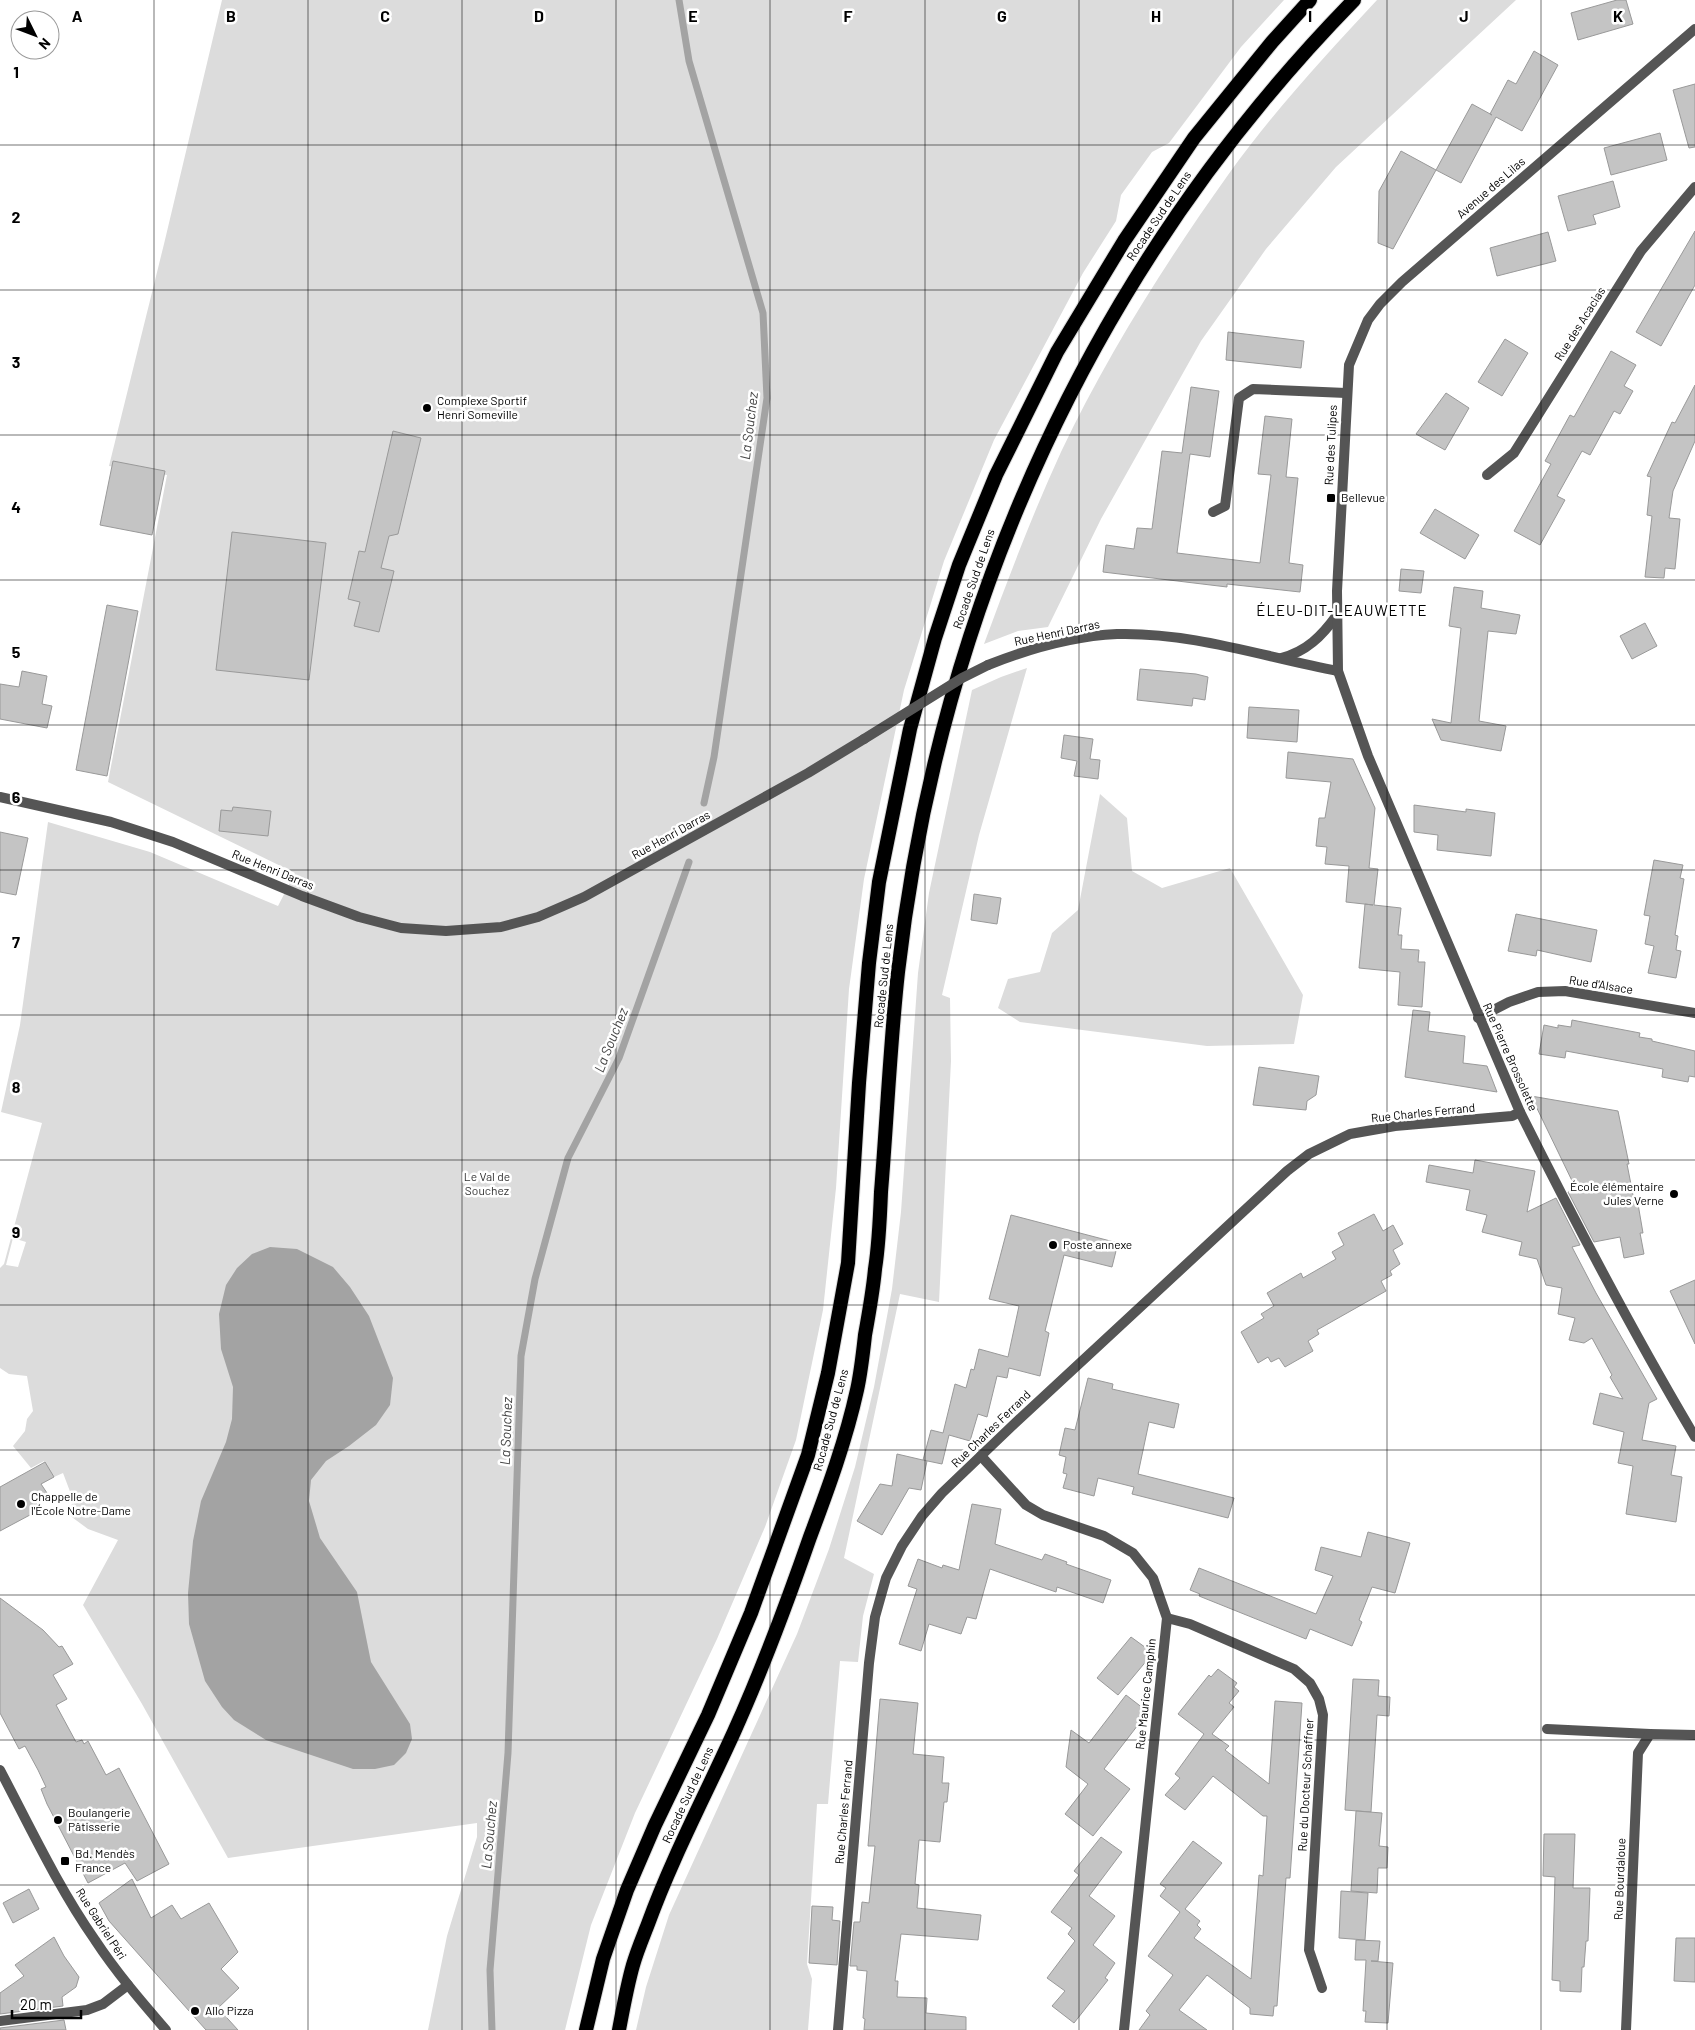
<svg xmlns="http://www.w3.org/2000/svg" width="1695" height="2030" viewBox="0 0 1695 2030" font-family="Barlow,sans-serif">
<style>
.green{fill:#dcdcdc;fill-rule:evenodd}
.water{fill:#a3a3a3}
.lines{fill:none;stroke-linecap:round;stroke-linejoin:round}
.stream{stroke:#a3a3a3;stroke-width:7}
.building{fill:#c4c4c4;stroke:#999}
.trunk-casing{stroke:#dbdbdb;stroke-width:16}
.minor{stroke:#555;stroke-width:10}
.tertiary{stroke:#555;stroke-width:10}
.trunk{stroke:#000;stroke-width:14}
.tertiary-bridge{stroke:#555;stroke-width:10}
.grid{fill:none;stroke:#000;stroke-width:1;stroke-opacity:0.55}
.poi-dot{fill:#000;stroke:#fff;stroke-width:2}
.labels{text-anchor:middle;stroke-width:5;stroke-linejoin:round;paint-order:stroke}
.street-label{font-size:12px;fill:#000;stroke:#fff}
.poi-label{font-size:12px;fill:#000;stroke:#fff;text-anchor:start}
.park-label{font-size:12px;fill:#333;stroke:#fff}
.water-label{font-size:14px;font-style:italic;fill:#444;stroke:#fff}
.quarter-label{font-size:15px;letter-spacing:1px;fill:#000;stroke:#fff}
.grid-label{font-size:16px;text-anchor:middle;font-weight:bold;fill:#000;stroke:#fff;stroke-width:5;stroke-linejoin:round;paint-order:stroke}
</style>
<rect width="100%" height="100%" fill="#fff"/>
<g class="green">
<path d="M222,0H1284L1241,47L1169,143L1152,152L1121,195L1116,221L1083,273L994,440L944,561L904,690L864,879L849,989L836,1188L823,1310L796,1440L765,1527L717,1639L635,1813L591,1925L565,2030H428L447,1936L477,1837V1823L228,1858L142,1704L83,1605L118,1540L88,1529L65,1512L74,1502L63,1473L54,1477L44,1461L31,1468L13,1446L25,1431L27,1419L33,1411L27,1376L9,1374L0,1368V1268L4,1264L42,1123L1,1112L20,1025L48,822L150,852L278,906L295,873L108,782L167,475L109,466L164,244ZM13,1238L26,1242L18,1267L6,1265Z"/>
<path d="M1377,0H1516L1336,167L1266,249L1201,341L1101,519L1048,627L1018,631L984,644C1008,579 1032,515 1061,452C1107,355 1166,262 1228,175C1273,112 1325,56 1377,0Z"/>
<path d="M1027,668L979,835L942,995L950,998L951,1061L939,1302L900,1294L844,1558L874,1574L863,1616L858,1662L840,1661L828,1804H817L807,1964L812,1979L808,2030H636L646,1987L669,1915L797,1634L829,1549L855,1467L874,1387L892,1289L901,1212L918,973L929,893L972,690L1001,677Z"/>
<path d="M1100,794L1127,818L1132,871L1162,888L1230,868L1303,995L1294,1044L1207,1046L1020,1022L998,1008L1008,979L1040,972L1052,933L1078,910Z"/>
</g>
<path class="water" d="M270,1247L297,1249L333,1267L350,1287L369,1316L393,1378L390,1405L376,1425L349,1446L326,1461L311,1480L309,1501L320,1538L357,1592L371,1662L410,1724L412,1739L406,1753L394,1765L375,1769H353L266,1740L234,1720L222,1707L205,1681L189,1624L188,1593L193,1541L201,1501L226,1442L232,1419L233,1387L221,1349L219,1314L226,1285L237,1268L252,1254Z"/>
<g class="lines">
<g class="stream">
<path d="M679,0L689,61L763,313L767,398L714,757L704,803"/>
<path d="M492,2030L490,1970L508,1753L521,1356L535,1279L568,1158L619,1058L689,862"/>
</g>
</g>
<g class="building">
<path d="M1617,0H1626L1633,24L1578,40L1571,13Z"/>
<path d="M1534,51L1558,65L1522,131L1496,117L1461,183L1436,170L1393,249L1378,243L1379,191L1401,151L1436,170L1472,104L1492,115L1490,114L1508,80L1516,84Z"/>
<path d="M1695,84V147L1689,148L1673,90Z"/>
<path d="M1660,133L1667,160L1611,175L1604,148Z"/>
<path d="M1613,181L1620,207L1593,215L1596,224L1568,231L1558,196Z"/>
<path d="M1695,231V285L1661,346L1636,332Z"/>
<path d="M1548,232L1556,261L1497,276L1490,248Z"/>
<path d="M1228,332L1304,341L1301,368L1226,360Z"/>
<path d="M1505,339L1528,353L1502,396L1478,382Z"/>
<path d="M1611,351L1636,365L1624,386L1633,391L1620,414L1614,411L1590,455L1582,451L1557,496L1565,500L1540,545L1514,531L1551,464L1545,461L1570,415L1574,417Z"/>
<path d="M1695,385V441L1673,491L1669,518L1680,519L1675,569L1665,568L1664,578L1645,577L1652,516L1647,515L1651,477L1647,476L1672,422L1675,423Z"/>
<path d="M1191,387L1219,391L1210,457L1190,454L1177,553L1260,563L1271,475L1258,474L1265,416L1292,419L1286,477L1298,478L1289,563L1303,565L1300,592L1227,584V587L1103,572L1106,545L1134,549L1137,528L1152,529L1162,451L1182,453Z"/>
<path d="M1446,393L1469,408L1445,450L1416,434Z"/>
<path d="M393,431L421,438L398,534L389,536L381,568L394,571L379,632L354,626L360,602L348,599L359,551L365,552Z"/>
<path d="M113,461L165,471L152,535L100,525Z"/>
<path d="M1435,509L1479,535L1465,559L1420,533Z"/>
<path d="M232,532L326,543L309,680L216,670Z"/>
<path d="M1401,569L1424,571L1421,593L1399,591Z"/>
<path d="M1454,587L1483,591L1481,608L1520,615L1516,634L1488,631L1479,721L1506,726L1501,751L1441,740L1432,719L1451,723L1461,628L1449,626Z"/>
<path d="M107,605L138,611L107,776L76,770Z"/>
<path d="M1645,623L1657,646L1632,659L1620,636Z"/>
<path d="M1140,669L1196,674L1208,677L1205,700L1193,698L1192,706L1137,700Z"/>
<path d="M22,671L47,676L42,704L52,706L47,728L0,719V684L19,687Z"/>
<path d="M1249,707L1299,710L1297,742L1247,738Z"/>
<path d="M1064,735L1093,739L1090,759L1100,760L1098,779L1074,776L1077,761L1061,758Z"/>
<path d="M1288,752L1353,759L1375,808L1369,868L1378,869L1374,905L1401,908L1398,935H1402L1401,949L1419,950L1418,962H1425L1422,1007L1398,1005L1400,972L1359,968L1365,904L1373,905L1346,902L1349,866L1325,864L1327,847L1316,846L1319,818H1325L1331,782L1286,778Z"/>
<path d="M1414,805L1466,812V809L1495,813L1491,856L1437,850L1438,835L1414,832Z"/>
<path d="M233,807L271,811L268,836L219,831L221,810L232,811Z"/>
<path d="M0,832L28,838L16,895L0,892Z"/>
<path d="M1654,860L1683,865L1680,878L1684,879L1675,935L1678,936L1676,950L1681,951L1676,978L1648,973L1654,946L1645,944L1650,916L1644,915Z"/>
<path d="M974,894L1001,898L997,924L971,920Z"/>
<path d="M1516,914L1597,930L1591,962L1537,950L1536,956L1508,951Z"/>
<path d="M1413,1010L1430,1012L1428,1031L1465,1036L1463,1063L1487,1066L1497,1092L1405,1077Z"/>
<path d="M1572,1020L1640,1033L1639,1037L1652,1039V1041L1695,1051V1077L1689,1076L1688,1082L1662,1077L1663,1069L1566,1051L1565,1058L1539,1054L1544,1025L1558,1028V1025L1571,1027Z"/>
<path d="M1259,1067L1319,1076L1316,1095L1307,1101L1306,1110L1253,1105Z"/>
<path d="M1531,1096L1618,1111L1629,1164H1627L1635,1205L1638,1204L1643,1233H1640L1644,1254L1624,1258L1620,1237L1594,1242L1568,1192L1576,1189Z"/>
<path d="M1475,1160L1535,1171L1527,1212L1556,1198L1580,1245L1572,1247L1596,1293L1657,1399L1649,1403L1642,1440L1676,1446L1671,1475L1682,1477L1676,1522L1626,1514L1633,1466L1618,1463L1624,1432L1593,1424L1600,1393L1623,1399L1610,1377L1612,1375L1592,1338L1584,1343L1569,1340L1575,1318L1558,1314L1562,1288L1546,1285L1537,1259L1519,1255L1522,1242L1482,1232L1487,1215L1466,1210L1470,1190L1426,1182L1429,1165L1473,1173Z"/>
<path d="M1374,1214L1383,1231L1393,1225L1403,1244L1393,1250L1400,1264L1390,1271L1392,1275L1381,1281L1386,1291L1317,1330L1319,1334L1308,1341L1313,1351L1285,1367L1279,1358L1271,1362L1268,1357L1258,1363L1241,1332L1264,1318L1261,1314L1274,1306L1267,1293L1301,1273L1303,1278L1336,1259L1332,1252L1344,1245L1338,1233Z"/>
<path d="M1011,1215L1118,1243L1112,1267L1064,1255L1045,1331L1049,1333L1040,1376L1009,1368L1007,1378L997,1376L987,1417L978,1414L970,1441L949,1435L942,1464L923,1460L931,1430L943,1433L955,1384L966,1388L971,1369L974,1370L979,1349L1008,1357L1019,1306L989,1299Z"/>
<path d="M1695,1280V1344L1670,1291Z"/>
<path d="M1088,1378L1113,1384L1112,1389L1179,1404L1174,1428L1149,1422L1138,1474L1234,1498L1228,1518L1132,1494L1134,1487L1098,1478L1094,1496L1063,1488L1067,1474L1063,1473L1066,1457L1059,1455L1065,1428L1075,1430Z"/>
<path d="M897,1454L927,1461L921,1490L909,1488L882,1535L857,1521L880,1484L892,1486Z"/>
<path d="M45,1462L54,1477L41,1484L49,1496L39,1501L43,1508L0,1531V1487Z"/>
<path d="M972,1504L1001,1509L995,1544L1042,1560L1045,1554L1067,1562L1066,1564L1111,1580L1103,1603L1057,1587L1056,1592L990,1569L976,1619L967,1617L961,1634L929,1624L921,1651L899,1644L917,1589L908,1586L918,1559L942,1568L943,1565L959,1570Z"/>
<path d="M1368,1532L1410,1543L1395,1593L1372,1587L1359,1620L1362,1622L1352,1646L1310,1629L1306,1639L1199,1596L1200,1594L1190,1590L1199,1568L1316,1614L1333,1576L1315,1570L1321,1547L1361,1557Z"/>
<path d="M0,1598L43,1630L59,1647L62,1646L73,1664L53,1675L67,1699L56,1705L76,1742L82,1740L84,1744L88,1741L106,1775L119,1768L169,1864L137,1881L125,1863L88,1883L47,1804L41,1789L46,1787L38,1770L25,1746L19,1749L0,1713Z"/>
<path d="M1131,1637L1153,1653L1118,1695L1097,1678Z"/>
<path d="M1218,1669L1237,1683L1234,1687L1239,1691L1229,1703L1234,1707L1212,1734L1229,1746L1225,1750L1269,1784L1275,1701L1302,1703L1290,1878H1286L1277,2006H1274L1273,2016L1250,2014V2008L1207,1975L1179,2010L1207,2030H1139L1150,2015L1146,2011L1173,1975L1148,1956L1180,1912L1160,1896L1166,1888L1160,1884L1193,1841L1222,1863L1185,1909L1200,1921L1197,1925L1201,1929L1194,1938L1251,1979L1259,1875L1263,1876L1267,1816H1263L1213,1776L1185,1810L1165,1795L1180,1778L1175,1774L1204,1734L1178,1714L1209,1675L1211,1677Z"/>
<path d="M1353,1679L1379,1680L1378,1696L1390,1697L1389,1716L1377,1715L1371,1812L1345,1810Z"/>
<path d="M1126,1695L1148,1712L1104,1769L1130,1789L1093,1836L1065,1814L1088,1784L1066,1767L1071,1730L1089,1743Z"/>
<path d="M880,1699L918,1703L913,1754L944,1757L942,1783H949L947,1802H944L940,1842L919,1840L915,1884L919,1885L917,1908L981,1915L978,1940L901,1934L895,1981H898L897,1997L927,1998L926,2013L966,2017V2030H864L865,2019L863,2018L867,1971L857,1970V1966H850L854,1922H860L862,1902L869,1903L875,1846H868Z"/>
<path d="M1356,1811L1382,1813L1379,1846L1388,1847L1387,1868H1378L1377,1893L1351,1891Z"/>
<path d="M1544,1834H1575L1573,1888H1590L1588,1941H1586L1584,1967H1582L1581,1992L1560,1991V1981L1552,1980L1555,1877L1543,1876Z"/>
<path d="M1101,1837L1122,1852L1089,1896L1115,1916L1093,1945L1115,1963L1105,1978L1108,1980L1074,2023L1052,2006L1065,1991L1047,1978L1075,1941L1068,1934L1072,1928L1051,1912L1079,1875L1074,1871Z"/>
<path d="M132,1879L151,1918L172,1905L181,1919L209,1903L238,1952L221,1969L239,1988L218,2008L238,2030H206L109,1921L99,1903Z"/>
<path d="M29,1889L39,1909L13,1923L3,1903Z"/>
<path d="M1341,1891L1368,1893L1365,1940L1339,1938Z"/>
<path d="M812,1906L833,1907L832,1920L840,1921L837,1965L809,1963Z"/>
<path d="M54,1937L64,1956L79,1977L76,1987L62,1997L63,2006L0,2014V1993L24,1976L15,1965Z"/>
<path d="M1676,1938H1695V1982L1674,1981Z"/>
<path d="M1356,1940L1380,1941L1378,1961H1371L1393,1963L1388,2023L1365,2022L1366,2011H1363L1366,1960H1355Z"/>
<path d="M64,2020L66,2030H0V2028Z"/>
</g>
<g class="lines">
<defs>
<g id="trunk">
<path d="M586,2030L603,1959L627,1890L655,1825L708,1715L751,1613L808,1455L828,1373L848,1263L859,1083L869,963L879,882L910,729L935,638L959,565L996,475L1057,352L1124,241L1194,138L1272,42L1310,0"/>
<path d="M619,2030C623,2009 627,1986 633,1965C637,1951 643,1937 648,1924C672,1858 705,1796 734,1732C763,1668 787,1603 810,1537C828,1489 846,1440 857,1390C861,1372 863,1353 865,1335C869,1313 873,1291 875,1269C879,1244 880,1218 881,1192C887,1119 890,1045 898,972C940,604 1094,266 1354,0"/>
</g>
</defs>
<use href="#trunk" class="trunk-casing"/>
<g class="minor">
<path d="M1487,475L1514,453L1641,251L1695,187"/>
<path d="M1213,512L1225,506L1239,398L1253,389L1346,393"/>
<path d="M1478,1018L1509,1002L1538,992L1565,991L1695,1013"/>
<path d="M1520,1112C1575,1222 1632,1331 1695,1437"/>
<path d="M981,1456L1026,1505L1043,1515L1104,1536L1133,1553L1153,1578L1167,1618L1124,2030"/>
<path d="M1167,1618L1190,1624L1294,1669L1310,1683L1319,1699L1323,1715L1309,1950L1322,1988"/>
<path d="M1547,1729L1650,1734"/>
<path d="M1626,2030L1638,1753L1650,1734L1695,1735"/>
</g>
<g class="tertiary">
<path d="M1281,658C1306,652 1322,636 1337,615"/>
<path d="M988,665C1028,649 1074,636 1117,634C1192,632 1264,657 1338,671"/>
<path d="M0,797L111,822L173,842L302,896L359,917L401,928L446,931L501,927L538,917L584,897L808,773L864,739"/>
<path d="M0,1770C30,1827 58,1887 95,1940C116,1972 141,2001 166,2030"/>
<path d="M0,2021L87,2010L103,2004L128,1985"/>
<path d="M838,2030L869,1663L875,1617L886,1578L902,1546L922,1516L942,1493L1012,1426L1287,1171L1309,1154L1350,1134L1395,1126L1512,1116L1520,1112L1368,756L1338,671L1337,591L1349,365L1368,320L1380,304L1402,282L1695,29"/>
</g>
<use href="#trunk" class="trunk"/>
<path class="tertiary-bridge" d="M864,739L962,678L988,665"/>
</g>
<path class="grid" d="M154,0V2030M308,0V2030M462,0V2030M616,0V2030M770,0V2030M925,0V2030M1079,0V2030M1233,0V2030M1387,0V2030M1541,0V2030M0,145H1695M0,290H1695M0,435H1695M0,580H1695M0,725H1695M0,870H1695M0,1015H1695M0,1160H1695M0,1305H1695M0,1450H1695M0,1595H1695M0,1740H1695M0,1885H1695"/>
<g class="poi-dot">
<circle cx="427" cy="408" r="5"/>
<rect x="1326" y="493" width="10" height="10" rx="2.5"/>
<circle cx="1674" cy="1194" r="5"/>
<circle cx="1053" cy="1245" r="5"/>
<circle cx="21" cy="1504" r="5"/>
<circle cx="58" cy="1820" r="5"/>
<rect x="60" y="1856" width="10" height="10" rx="2.5"/>
<circle cx="195" cy="2011" r="5"/>
</g>
<g class="labels">
<g class="street-label">
<text transform="translate(1491 188) rotate(-41)" y="4">Avenue des Lilas</text>
<text transform="translate(1159 216) rotate(-56)" y="4">Rocade Sud de Lens</text>
<text transform="translate(1580 324) rotate(-58)" y="4">Rue des Acacias</text>
<text transform="translate(1331 445) rotate(-87)" y="4">Rue des Tulipes</text>
<text transform="translate(974 579) rotate(-71)" y="4">Rocade Sud de Lens</text>
<text transform="translate(1057 633) rotate(-12)" y="4">Rue Henri Darras</text>
<text transform="translate(671 835) rotate(-29)" y="4">Rue Henri Darras</text>
<text transform="translate(273 870) rotate(22)" y="4">Rue Henri Darras</text>
<text transform="translate(884 976) rotate(-84)" y="4">Rocade Sud de Lens</text>
<text transform="translate(1601 985) rotate(9)" y="4">Rue d'Alsace</text>
<text transform="translate(1510 1057) rotate(66)" y="4">Rue Pierre Brossolette</text>
<text transform="translate(1423 1113) rotate(-6)" y="4">Rue Charles Ferrand</text>
<text transform="translate(831 1420) rotate(-75)" y="4">Rocade Sud de Lens</text>
<text transform="translate(991 1429) rotate(-44)" y="4">Rue Charles Ferrand</text>
<text transform="translate(1146 1694) rotate(-84)" y="4">Rue Maurice Camphin</text>
<text transform="translate(1306 1785) rotate(-87)" y="4">Rue du Docteur Schaffner</text>
<text transform="translate(688 1795) rotate(-65)" y="4">Rocade Sud de Lens</text>
<text transform="translate(844 1812) rotate(-85)" y="4">Rue Charles Ferrand</text>
<text transform="translate(1620 1879) rotate(-88)" y="4">Rue Bourdaloue</text>
<text transform="translate(101 1924) rotate(57)" y="4">Rue Gabriel Péri</text>
</g>
<g class="poi-label">
<text x="437" y="405">Complexe Sportif<tspan x="437" dy="14">Henri Someville</tspan></text>
<text x="1341" y="502">Bellevue</text>
<text x="1664" y="1191" text-anchor="end">École élémentaire<tspan x="1664" dy="14">Jules Verne</tspan></text>
<text x="1063" y="1249">Poste annexe</text>
<text x="31" y="1501">Chappelle de<tspan x="31" dy="14">l'École Notre-Dame</tspan></text>
<text x="68" y="1817">Boulangerie<tspan x="68" dy="14">Pâtisserie</tspan></text>
<text x="75" y="1858">Bd. Mendès<tspan x="75" dy="14">France</tspan></text>
<text x="205" y="2015">Allo Pizza</text>
</g>
<g class="park-label">
<text x="487" y="1181">Le Val de<tspan x="487" dy="14">Souchez</tspan></text>
</g>
<g class="water-label">
<text transform="translate(749 426) rotate(-83)" y="5">La Souchez</text>
<text transform="translate(611 1040) rotate(-68)" y="5">La Souchez</text>
<text transform="translate(506 1431) rotate(-88)" y="5">La Souchez</text>
<text transform="translate(489 1835) rotate(-85)" y="5">La Souchez</text>
</g>
<g class="quarter-label">
<text x="1342" y="616">ÉLEU-DIT-LEAUWETTE</text>
</g>
</g>
<g class="grid-label">
<text x="77" y="22">A</text>
<text x="231" y="22">B</text>
<text x="385" y="22">C</text>
<text x="539" y="22">D</text>
<text x="693" y="22">E</text>
<text x="848" y="22">F</text>
<text x="1002" y="22">G</text>
<text x="1156" y="22">H</text>
<text x="1310" y="22">I</text>
<text x="1464" y="22">J</text>
<text x="1618" y="22">K</text>
<text x="16" y="78">1</text>
<text x="16" y="223">2</text>
<text x="16" y="368">3</text>
<text x="16" y="513">4</text>
<text x="16" y="658">5</text>
<text x="16" y="803">6</text>
<text x="16" y="948">7</text>
<text x="16" y="1093">8</text>
<text x="16" y="1238">9</text>
</g>
<g transform="translate(35 35) rotate(132)"><circle r="24" fill="#ffffff" stroke="#999999"/>
<path d="M0-4L9 19L0 12L-9 19Z" fill="#000000"/>
<text y="-8" font-size="14" font-weight="bold" text-anchor="middle" fill="#000000">N</text>
</g>
<path d="M12 2010v8h69v-8" fill="none" stroke="#000000" stroke-width="2.5"/>
<text x="20" y="2010" font-size="15" fill="#000000" stroke="#ffffff" stroke-width="4" paint-order="stroke">20 m</text>
</svg>
